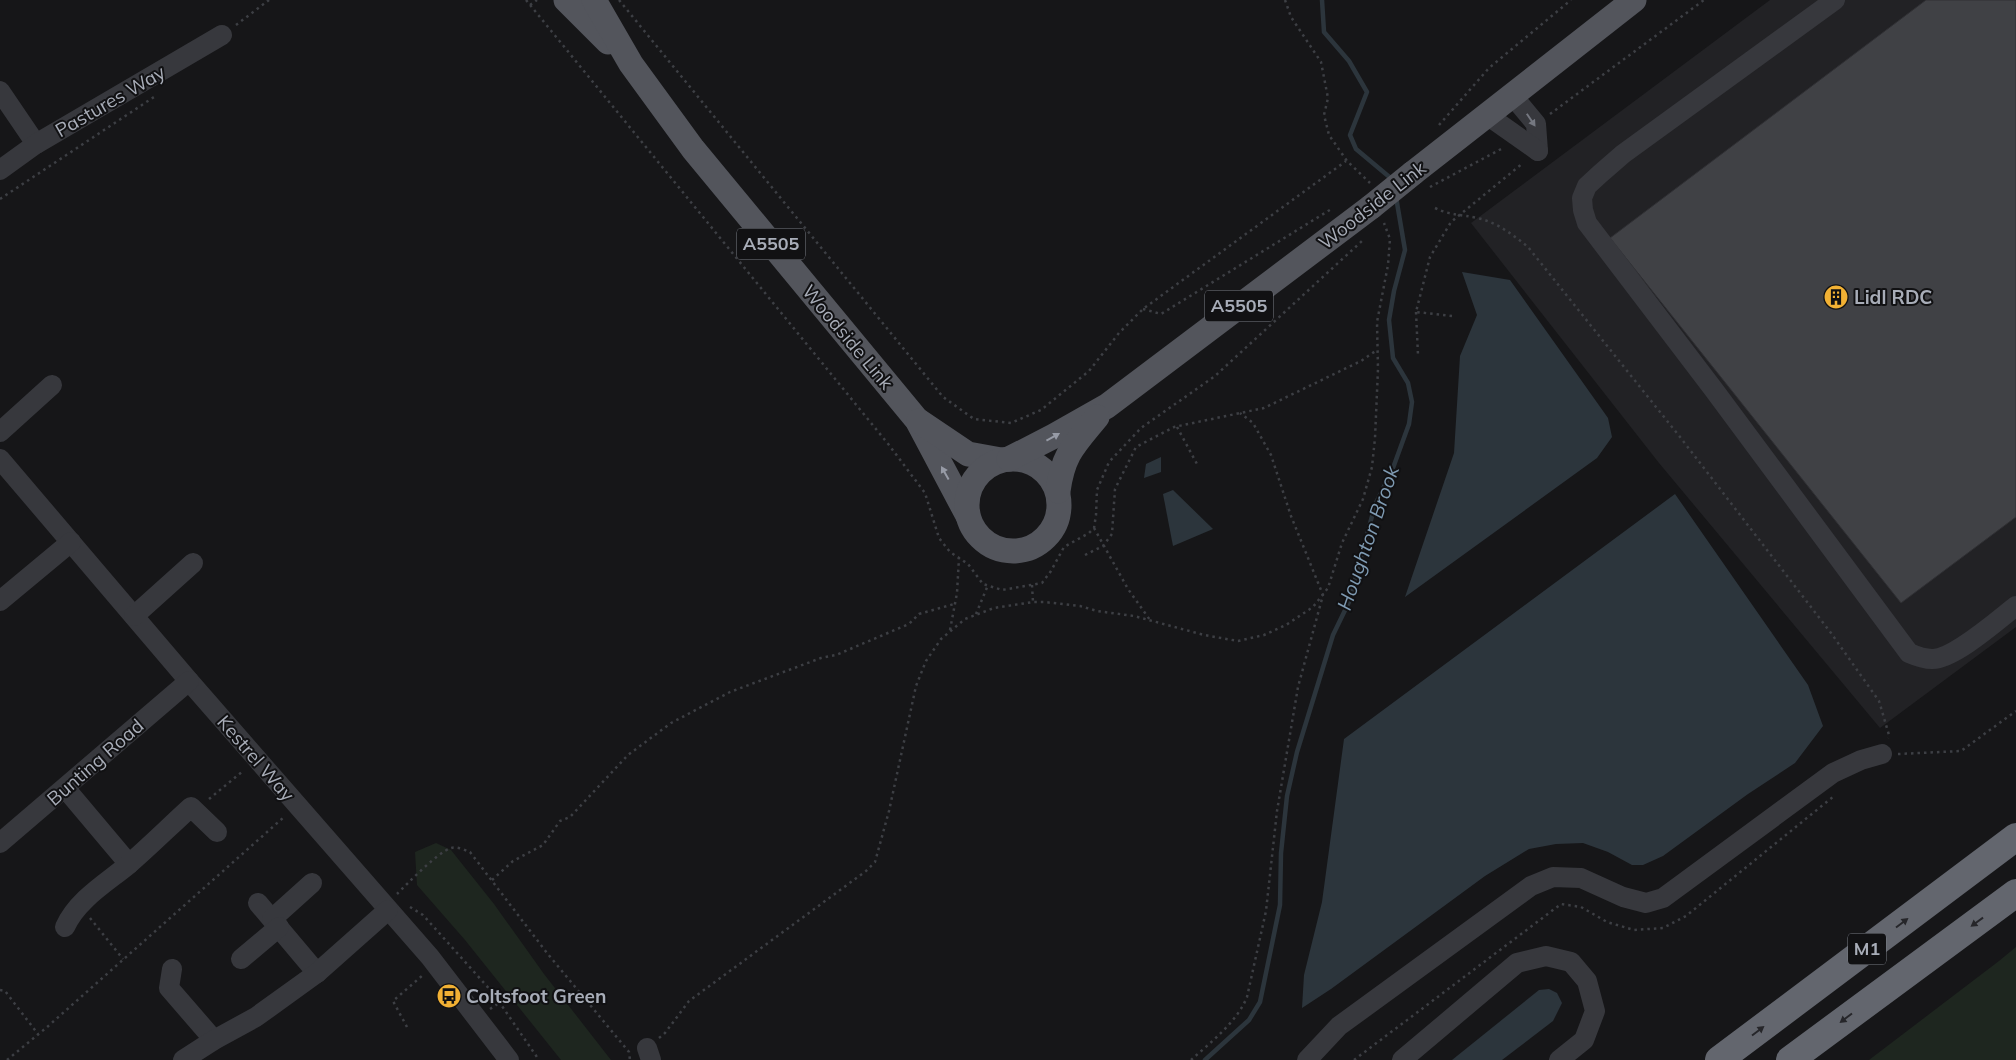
<svg xmlns="http://www.w3.org/2000/svg" width="2016" height="1060" viewBox="0 0 2016 1060" font-family="Mulish,sans-serif">
<style>
.built{fill:#222225}
.green{fill:#1e261f}
.water{fill:#2c353c}
.lines{fill:none;stroke-linecap:round;stroke-linejoin:round}
.stream{stroke:#2c353c;stroke-width:4.5}
.building{fill:#404145;stroke:#303034}
.path{stroke:#3d3f44;stroke-width:2.5;stroke-dasharray:2.5 4;stroke-linecap:butt}
.minor{stroke:#37383d;stroke-width:20}
.major{stroke:#53555c;stroke-width:25}
.highway{stroke:#63666e;stroke-width:28}
.major-bridge{stroke:#53555c;stroke-width:25}
.oneway{fill:#757881}
.oneway2{fill:#979ba6}
.oneway3{fill:#26262a}
.labels{text-anchor:middle;stroke-width:4;stroke-linejoin:round;paint-order:stroke}
.shield{fill:#111113;stroke:#7b7e86;stroke-width:1}
.shield-label{font-size:18px;font-weight:bold;fill:#a8adb8}
.street-label{font-size:19px;fill:#a8adb8;stroke:#111113}
.poi-label{font-size:19px;font-weight:bold;fill:#a8adb8;stroke:#111113;text-anchor:start}
.water-label{font-size:20px;font-style:italic;fill:#7f9bb3;stroke:#111113}
</style>
<rect width="100%" height="100%" fill="#161618"/>
<path class="built" d="M1770,0H2016V627L1880,728L1659,463L1471,223Z"/>
<g class="green">
<path d="M436,843L451,850L494,904L544,974L611,1060H561L465,940L417,885L415,852Z"/>
<path d="M2016,947V1060H1869L1999,961Z"/>
</g>
<g class="water">
<path d="M1462,272L1510,280L1608,418L1612,437L1597,458L1405,597L1454,453L1460,356L1477,315Z"/>
<path d="M1161,457V472L1144,478L1146,464Z"/>
<path d="M1173,490L1213,529L1173,546L1163,494Z"/>
<path d="M1675,494L1808,685L1823,726L1795,763L1748,794L1663,856L1643,865H1632L1608,852L1583,843L1556,844L1529,849L1485,876L1331,989L1302,1008L1304,975L1322,902L1344,739Z"/>
<path d="M1549,989L1557,993L1562,1003L1553,1021L1502,1060H1452L1539,990Z"/>
</g>
<g class="lines">
<g class="stream">
<path d="M1322,0L1324,32L1349,61L1367,92L1350,135L1356,149L1393,180"/>
<path d="M1205,1060L1249,1020L1260,1002L1280,905L1281,853L1287,796L1297,752L1333,635L1349,602L1375,505L1393,468L1409,424L1412,402L1408,383L1393,358L1389,320L1394,291L1405,250L1396,197"/>
</g>
</g>
<path class="building" d="M1926,0H2016V517L1901,603L1610,238Z"/>
<g class="lines">
<g class="path">
<path d="M526,0L889,445L925,493L939,538L950,552L968,564L983,584L1002,590L1042,583L1051,571L1064,547L1089,533L1094,528L1096,515L1097,490L1109,462L1141,428L1215,376L1362,241"/>
<path d="M619,0L943,397L974,419L1011,423L1041,410L1089,371L1119,333L1143,309L1346,161"/>
<path d="M1285,0L1291,17L1321,62L1328,98L1324,115L1329,135L1347,161L1370,183"/>
<path d="M530,5L537,0"/>
<path d="M236,25L269,0"/>
<path d="M1550,114L1704,0"/>
<path d="M1439,125L1489,68L1571,0"/>
<path d="M1430,187L1503,148"/>
<path d="M0,199L157,95"/>
<path d="M1435,208C1452,216 1460,214 1477,218C1497,222 1513,235 1528,247L1680,437L1831,633L1879,701L1889,735L1888,738"/>
<path d="M1143,309L1161,314L1333,208"/>
<path d="M1416,312L1418,355"/>
<path d="M1452,316L1416,312L1430,257L1451,222L1523,163"/>
<path d="M1177,427L1197,464"/>
<path d="M1094,528L1128,589L1150,620"/>
<path d="M1085,555L1103,546L1112,534L1115,489L1136,447L1174,427L1264,408L1361,361L1377,350"/>
<path d="M1032,585L1033,602"/>
<path d="M976,614L988,585"/>
<path d="M950,630L957,593L959,558"/>
<path d="M1898,754L1961,751L2016,711"/>
<path d="M209,799L243,771"/>
<path d="M492,880L513,861L543,845L560,821L570,817L628,755L671,723L730,692L821,658L836,655L909,624L919,614L954,604"/>
<path d="M397,894C408,883 438,852 451,848C457,846 464,850 470,852L547,953L629,1052L630,1060"/>
<path d="M410,907L423,915L493,993L539,1060"/>
<path d="M90,918L123,959"/>
<path d="M0,990L5,991L38,1034"/>
<path d="M490,1009L499,1003"/>
<path d="M407,1027L393,1001L423,975"/>
<path d="M659,1038L665,1033L689,1001L866,871L875,862L889,811L916,686L926,661L941,639L965,619L994,608L1033,602H1044L1080,606L1097,611L1134,616L1204,635L1238,641L1264,635L1286,625L1313,607L1328,588L1342,543L1363,499L1372,467L1375,438L1378,369L1377,322L1388,265L1390,239L1384,223"/>
<path d="M7,1060L46,1028L284,817"/>
<path d="M1191,1060C1211,1042 1237,1022 1247,997L1266,911L1277,811L1298,687L1323,595L1291,516L1271,455L1253,423L1240,413"/>
<path d="M1354,1060L1561,904L1581,907L1607,922L1634,930L1663,928L1686,916L1834,796"/>
</g>
<g class="minor">
<path d="M1835,0L1623,154L1600,174L1587,186L1582,198L1583,210L1587,223L1714,390L1909,653C1916,656 1924,659 1932,659C1953,660 1998,620 2016,606"/>
<path d="M0,91L36,144"/>
<path d="M1512,95L1536,124L1538,151"/>
<path d="M1487,115L1538,151"/>
<path d="M0,170L36,144L222,35"/>
<path d="M0,432L52,385"/>
<path d="M0,459L189,681L430,957L509,1060"/>
<path d="M0,601L71,542"/>
<path d="M134,616L193,563"/>
<path d="M65,788L129,864"/>
<path d="M0,843L189,681"/>
<path d="M258,903L317,973"/>
<path d="M272,919L312,883"/>
<path d="M65,927C77,900 106,883 128,865C150,846 170,826 191,807L217,832"/>
<path d="M241,959L279,927"/>
<path d="M172,969L169,988L214,1040"/>
<path d="M647,1048L651,1060"/>
<path d="M183,1060L214,1040L256,1017L317,973L388,910"/>
<path d="M1307,1060L1339,1026L1531,886L1553,877L1581,878L1623,897L1646,903L1663,898L1833,773L1861,760L1882,754"/>
<path d="M1402,1060L1517,963L1546,956L1571,962L1587,981L1595,1011L1584,1040L1559,1060"/>
</g>
<g class="major">
<path d="M566,0L608,42"/>
<path d="M594,0L631,64L693,149L917,420L968,516"/>
<path d="M1413,173L1634,0"/>
<path d="M919,421L968,454L1001,460"/>
<circle cx="1013" cy="505" r="46"/>
<path d="M1009,459L1054,436L1107,406L1371,207"/>
<path d="M1058,491C1063,454 1074,445 1097,417"/>
</g>
<g class="highway">
<path d="M1719,1060L2016,837"/>
<path d="M1790,1060L2016,893"/>
</g>
<path class="major-bridge" d="M1371,207L1413,173"/>
</g>
<defs><path id="oneway-solid" d="M-6-.8H1V-3.2L6.5 0L1 3.2V.8H-6Z" transform="scale(1.25)"/></defs>
<use class="oneway" href="#oneway-solid" transform="translate(1531 120) rotate(56)"/>
<g class="oneway2">
<use href="#oneway-solid" transform="translate(1053 437) rotate(-29)"/>
<use href="#oneway-solid" transform="translate(945 473) rotate(-119)"/>
</g>
<g class="oneway3">
<use href="#oneway-solid" transform="translate(1977 922) rotate(144)"/>
<use href="#oneway-solid" transform="translate(1902 923) rotate(-37)"/>
<use href="#oneway-solid" transform="translate(1846 1018) rotate(143)"/>
<use href="#oneway-solid" transform="translate(1758 1031) rotate(-37)"/>
</g>
<defs>
<symbol id="building-disc" viewBox="-11 -11 22 22"><circle r="9.5" fill="#f2b134" stroke="#111113"/><path d="M-4-6H4V6H1V3H-1V6H-4ZM-2.5-4.3h1.7v1.8h-1.7ZM.8-4.3h1.7v1.8H.8ZM-2.5-1h1.7V.8h-1.7ZM.8-1h1.7V.8H.8Z" fill="#111"/></symbol>
<symbol id="bus-disc" viewBox="-11 -11 22 22"><circle r="9.5" fill="#f2b134" stroke="#111113"/><path d="M-5-6H5V4H4V6H2V4H-2V6H-4V4H-5ZM-3.5-4V0h7V-4ZM-3.5 1.2v1.5H-2V1.2ZM2 1.2v1.5H3.5V1.2Z" fill="#111"/></symbol>
</defs>
<g fill-rule="evenodd">
<use href="#building-disc" x="1822" y="283" width="28" height="28"/>
<use href="#bus-disc" x="435" y="982" width="28" height="28"/>
</g>
<g class="labels">
<g class="shield">
<rect x="737" y="228.5" width="68" height="31" rx="4"/>
<rect x="1205" y="290.5" width="68" height="31" rx="4"/>
<rect x="1848" y="933.5" width="38" height="31" rx="4"/>
</g>
<g class="shield-label">
<text x="771" y="250">A5505</text>
<text x="1239" y="312">A5505</text>
<text x="1867" y="955">M1</text>
</g>
<g class="street-label">
<text transform="translate(110 101) rotate(-30)" y="7">Pastures Way</text>
<text transform="translate(1372 205) rotate(-38)" y="7">Woodside Link</text>
<text transform="translate(848 337) rotate(50)" y="7">Woodside Link</text>
<text transform="translate(256 758) rotate(49)" y="7">Kestrel Way</text>
<text transform="translate(95 762) rotate(-41)" y="7">Bunting Road</text>
</g>
<g class="poi-label">
<text x="1854" y="304">Lidl RDC</text>
<text x="466" y="1003">Coltsfoot Green</text>
</g>
<g class="water-label">
<text transform="translate(1368 538) rotate(-71)" y="7">Houghton Brook</text>
</g>
</g>
</svg>
